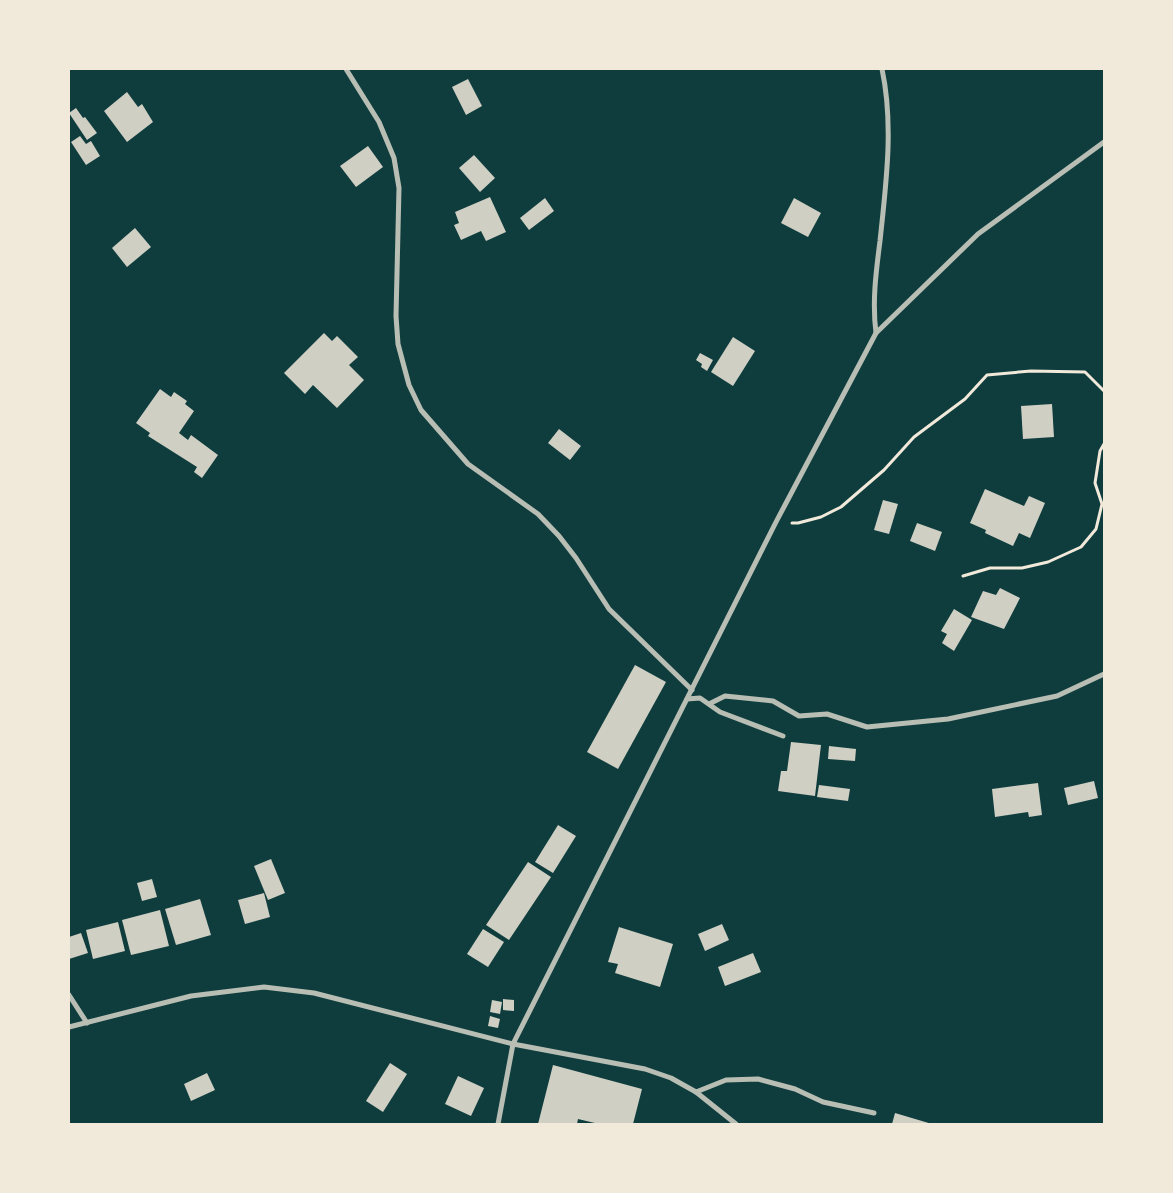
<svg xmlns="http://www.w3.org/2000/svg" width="1173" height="1193" viewBox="0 0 1173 1193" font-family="'IBM Plex Sans',sans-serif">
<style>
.building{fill:#cfcfc3}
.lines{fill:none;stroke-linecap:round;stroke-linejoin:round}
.path{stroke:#f1e9da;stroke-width:3}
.minor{stroke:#b8beb3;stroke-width:5}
</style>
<rect width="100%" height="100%" fill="#0f3d3e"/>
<g class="building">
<path d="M468,79L482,106L466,115L452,87Z"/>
<path d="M127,92L138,107L142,104L153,122L127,142L104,111Z"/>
<path d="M76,108L83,118L85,117L97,133L87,140L69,113Z"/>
<path d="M80,136L86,144L91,141L100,156L86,165L71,142Z"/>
<path d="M368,146L383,167L356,187L340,166Z"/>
<path d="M474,155L495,178L480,192L459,168Z"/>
<path d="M490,197L506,232L486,241L481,231L461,240L454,225L459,223L455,212Z"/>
<path d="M545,198L554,211L529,230L520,218Z"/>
<path d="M794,198L821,213L808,237L781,223Z"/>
<path d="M135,228L151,247L127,267L112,248Z"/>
<path d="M324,333L332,341L337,336L358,357L349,365L364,380L337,408L313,385L305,394L284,373Z"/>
<path d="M733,337L755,351L733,386L711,372Z"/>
<path d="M700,353L713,360L707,371L701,367L702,364L696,360Z"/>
<path d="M160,389L171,397L174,392L187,401L185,404L194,411L179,433L188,440L191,435L218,455L202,478L194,472L197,467L148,436L150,433L136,423Z"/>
<path d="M1052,404L1054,437L1023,439L1021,406Z"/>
<path d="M559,429L581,446L570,460L548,443Z"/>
<path d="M985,489L1024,506L1029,496L1045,503L1030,538L1019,533L1013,546L985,533L986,530L970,523Z"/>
<path d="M883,500L898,504L889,534L874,530Z"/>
<path d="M917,523L942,532L935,551L910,541Z"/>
<path d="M1000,588L1020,598L1004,629L971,617L983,591L996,595Z"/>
<path d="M954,609L972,620L954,651L942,643L947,634L941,631Z"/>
<path d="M635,665L666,682L618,769L587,752Z"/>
<path d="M791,742L821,745L815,796L778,791L781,771H787Z"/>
<path d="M829,746L856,749L855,761L828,759Z"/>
<path d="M1094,781L1098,798L1068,805L1064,788Z"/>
<path d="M1038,783L1042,815L1029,817L1028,812L995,817L992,789Z"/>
<path d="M819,785L850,789L848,801L817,797Z"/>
<path d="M558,825L576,836L553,873L535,862Z"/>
<path d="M271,859L285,893L268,900L254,866Z"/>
<path d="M528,862L551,877L509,940L486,925Z"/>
<path d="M152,879L157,897L142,901L137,883Z"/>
<path d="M264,893L270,917L245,924L238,900Z"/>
<path d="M200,899L211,935L176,945L165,909Z"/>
<path d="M160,910L169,946L131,955L122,920Z"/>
<path d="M118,922L125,951L93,959L86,930Z"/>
<path d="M722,924L729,940L705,951L698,934Z"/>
<path d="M619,927L673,944L660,987L615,973L618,964L608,962Z"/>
<path d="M483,929L504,942L488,967L467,954Z"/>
<path d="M81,933L88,953L69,959V937Z"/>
<path d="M753,953L761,972L725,986L718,967Z"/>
<path d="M503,999L514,1000V1011L503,1010Z"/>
<path d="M492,1000L502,1002L500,1014L490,1012Z"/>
<path d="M490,1016L500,1019L498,1028L488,1026Z"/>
<path d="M390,1063L407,1074L383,1112L366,1101Z"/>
<path d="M553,1065L642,1089L633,1124H599L578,1119L577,1124H538Z"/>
<path d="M207,1073L215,1090L191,1101L184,1084Z"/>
<path d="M458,1076L484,1088L471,1116L445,1104Z"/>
<path d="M895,1113L932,1124H892Z"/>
</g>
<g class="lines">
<g class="path">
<path d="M792,523H798L821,517L841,507L884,470L914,437L965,399L987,375L1031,371L1085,372L1104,391"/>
<path d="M963,576L990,568H1022L1048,562L1081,547L1096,529L1102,504L1095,483L1100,451L1104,444"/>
</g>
<g class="minor">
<path d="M346,69L379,122L394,158L399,188L396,316L398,344L409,385L421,410L468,464L538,514L559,536L576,558L609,609L692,690"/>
<path d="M876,333C872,302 876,272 880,241C886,184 894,125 882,69"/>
<path d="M687,699L700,698L720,712L783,736"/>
<path d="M709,704L725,696L773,701L799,716L827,714L867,727L948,719L1057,696L1104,674"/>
<path d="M69,995L87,1023"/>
<path d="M69,1027L191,996L264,987L314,993L513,1044L645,1069L671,1078L696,1092L736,1124"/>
<path d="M696,1092L726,1080L758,1079L795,1089L823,1102L874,1113"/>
<path d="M498,1124L513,1044L776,522L876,333L978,234L1104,142"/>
</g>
</g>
<rect width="1173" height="1193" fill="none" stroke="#f1e9da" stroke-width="140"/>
</svg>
